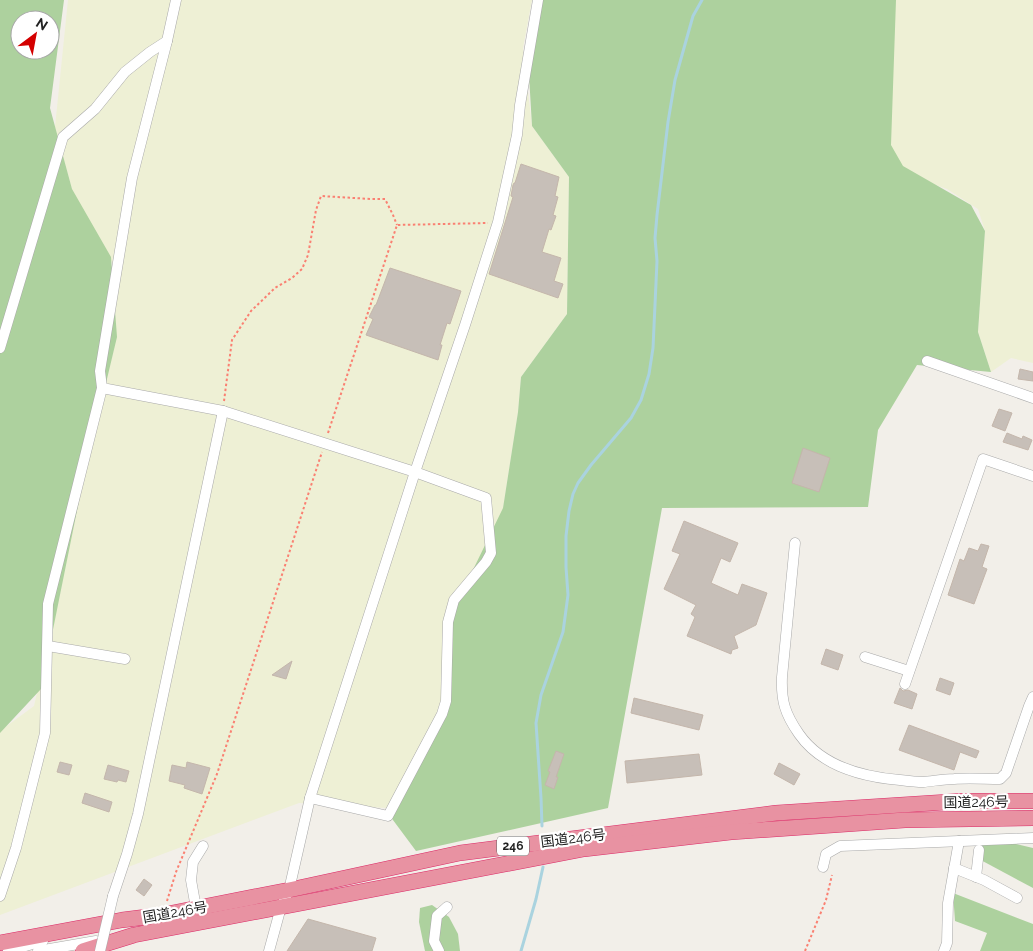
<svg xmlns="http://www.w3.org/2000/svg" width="1033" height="951" viewBox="0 0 1033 951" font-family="Raleway,'Noto Sans JP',sans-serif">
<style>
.farmland{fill:#eef0d5}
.forest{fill:#add19e;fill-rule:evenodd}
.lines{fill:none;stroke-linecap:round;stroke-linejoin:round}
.stream{stroke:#aad3df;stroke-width:3}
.building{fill:#c7bfb8;stroke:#c4b6ab}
.minor-casing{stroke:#a9a9a9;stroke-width:11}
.highway-casing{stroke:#dc2a67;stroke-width:16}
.path{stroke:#fa8072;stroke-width:2;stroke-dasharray:2.5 2.5;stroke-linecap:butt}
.minor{stroke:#fff;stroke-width:10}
.highway{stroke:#e892a2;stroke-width:15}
.minor-bridge-casing{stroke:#a9a9a9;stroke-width:11;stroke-linecap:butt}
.minor-bridge{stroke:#fff;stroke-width:10}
.labels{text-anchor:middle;stroke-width:4.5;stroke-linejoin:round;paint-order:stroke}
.shield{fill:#fff;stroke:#646464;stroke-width:1}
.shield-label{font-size:12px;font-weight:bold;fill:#222}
.street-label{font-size:14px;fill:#222;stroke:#fff}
</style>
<rect width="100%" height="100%" fill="#f2efe9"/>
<g class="farmland">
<path d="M68,0H532L523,48L532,126L569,177L567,314L521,377L518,412L503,508L443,711L387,808L299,803L0,915V731L34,706L61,590L76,491L114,349L117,270L77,208L55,127Z"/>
<path d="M890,0H1033V363L1011,358L991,372L978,332L985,231L978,209L947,189L913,177L894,158L888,135Z"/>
</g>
<g class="forest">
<path d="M0,0H64L50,108L72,189L111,257L117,337L85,471L41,689L0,733ZM20,20H50V50H20Z"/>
<path d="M543,0H896L891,145L903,166L971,205L985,231L978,332L991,372L917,365L878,430L868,507L662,508L608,808L416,851L390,816L443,710L454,609L503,508L518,412L521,377L567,314L569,177L532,126L528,58Z"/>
<path d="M1007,842L1033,848V888L977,858L981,845Z"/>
<path d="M953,893L1033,924V951H980L987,933L955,921Z"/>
<path d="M432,905L449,917L458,934L460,951H425L419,922L420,908Z"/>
</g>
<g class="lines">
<g class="stream">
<path d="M542,826L541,798L536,723L541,695L563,632L568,595L566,567V536L569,511L573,494L578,483L591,465L631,418L641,400L649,374L653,348L657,261L655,238L657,215L668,122L675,80L693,16L702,0"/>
<path d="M521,951L536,899L543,867"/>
</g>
</g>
<g class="building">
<path d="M521,164L559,177L555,196L558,197L553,215L556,216L551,230L549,229L542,252L561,258L554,281L563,284L558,298L489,274L513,197L511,196L513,185L514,183H515Z"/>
<path d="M390,268L461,291L450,324L447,323L440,345H442L438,360L366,335L373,319L369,317L375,305H376Z"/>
<path d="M1020,369L1033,372V381L1018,379Z"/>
<path d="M999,409L1012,413L1005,431L992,426Z"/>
<path d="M1007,433L1022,439L1023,436L1032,440L1028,450L1003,442Z"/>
<path d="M803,448L830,458L819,492L792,483Z"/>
<path d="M684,521L738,543L730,562L721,558L711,583L738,595L742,584L767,593L756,625L734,636L738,648L732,650L731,654L687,636L695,617L691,614L696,605L664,589L680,554L672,551Z"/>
<path d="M981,544L989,546L982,567L987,569L974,604L948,595L960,559L964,561L969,548L978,551Z"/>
<path d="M826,649L843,655L838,670L821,664Z"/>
<path d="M292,661L286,679L272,675Z"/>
<path d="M940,678L954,683L950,695L936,690Z"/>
<path d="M900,688L903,691L908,690L917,694L912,709L894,703Z"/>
<path d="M634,698L703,715L699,730L631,713Z"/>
<path d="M909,725L979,751L976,758L960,752L954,770L899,750Z"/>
<path d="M556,751L564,754L556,777H558L554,789L545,785L550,772L548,771Z"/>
<path d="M699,754L702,775L627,783L625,761Z"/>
<path d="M60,762L72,765L69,775L57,772Z"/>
<path d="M187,762L210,768L202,794L184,788L185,785L169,781L172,765L186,768Z"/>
<path d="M779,763L800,774L794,785L774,774Z"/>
<path d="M108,765L129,771L126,782L118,780L117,782L104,779Z"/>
<path d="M85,793L112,802L109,812L82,803Z"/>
<path d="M144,879L152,885L144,896L136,890Z"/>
<path d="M308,919L376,938L372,951H287Z"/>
</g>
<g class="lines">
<defs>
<g id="minor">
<path d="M176,0L167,41L132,178L100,371L102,388L223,411L415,472L486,498L491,553L486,562L454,600L448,622L446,701L442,714L388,816L310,798"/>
<path d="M0,348L63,137L95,109L125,72L150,52L167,41"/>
<path d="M927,361L1033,398"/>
<path d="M795,543L782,677C781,701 785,714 799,734C822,767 863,777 900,780C908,781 916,782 923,782C934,781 944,779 954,779C969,778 985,779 1000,779L1006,773L1029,706L1033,697"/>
<path d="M48,646L125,659"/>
<path d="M865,657L909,671"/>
<path d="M905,684L983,459L1033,476"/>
<path d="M823,867L826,854L840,846L1033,838"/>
<path d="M954,868L984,880L1017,898"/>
<path d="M976,877L979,850"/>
<path d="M0,896L16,848L45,733L48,604L102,388"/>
<path d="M113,896L127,854L138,814L223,411"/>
<path d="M196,908L191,880L193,862L203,846"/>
<path d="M8,951L43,941"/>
<path d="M38,951L96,941"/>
<path d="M269,951L281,907L289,890L310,798L415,472L465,325L498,222L517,135L520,105L538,0"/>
<path d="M439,951L434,941L437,916L447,907"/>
<path d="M944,951L947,943L948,903L959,841"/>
</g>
<g id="highway">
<path d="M0,943L122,920L162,915L289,890L460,853L776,813L963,801H1033"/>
<path d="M83,951L134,935L584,849L731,832L905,820L1033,818"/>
</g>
</defs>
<use href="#minor" class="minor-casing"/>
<use href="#highway" class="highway-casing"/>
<g class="path">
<path d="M224,401L232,340L251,311L275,288L292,278L302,269L308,255L316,210L321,196L371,199H385L393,215L397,225"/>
<path d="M328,433L397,225L488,223"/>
<path d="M167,901L176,872L217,774L322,452"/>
<path d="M805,951L826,900L832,875"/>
</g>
<use href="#minor" class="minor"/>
<use href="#highway" class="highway"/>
<defs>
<path id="minor-bridge" d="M100,951L113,896"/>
</defs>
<use href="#minor-bridge" class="minor-bridge-casing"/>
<use href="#minor-bridge" class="minor-bridge"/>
</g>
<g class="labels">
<rect class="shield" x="497" y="836.5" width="32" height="19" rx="4"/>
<g class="shield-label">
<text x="513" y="850">246</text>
</g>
<g class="street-label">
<text transform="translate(976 802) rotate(-1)" y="5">国道246号</text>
<text transform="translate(573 838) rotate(-7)" y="5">国道246号</text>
<text transform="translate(175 912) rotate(-10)" y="5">国道246号</text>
</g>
</g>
<g transform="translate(35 35) rotate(32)"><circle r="24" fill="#ffffff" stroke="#a7a7a7"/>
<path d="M0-4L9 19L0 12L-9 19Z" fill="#d40000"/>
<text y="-8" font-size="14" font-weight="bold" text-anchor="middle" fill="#222222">N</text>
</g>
</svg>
